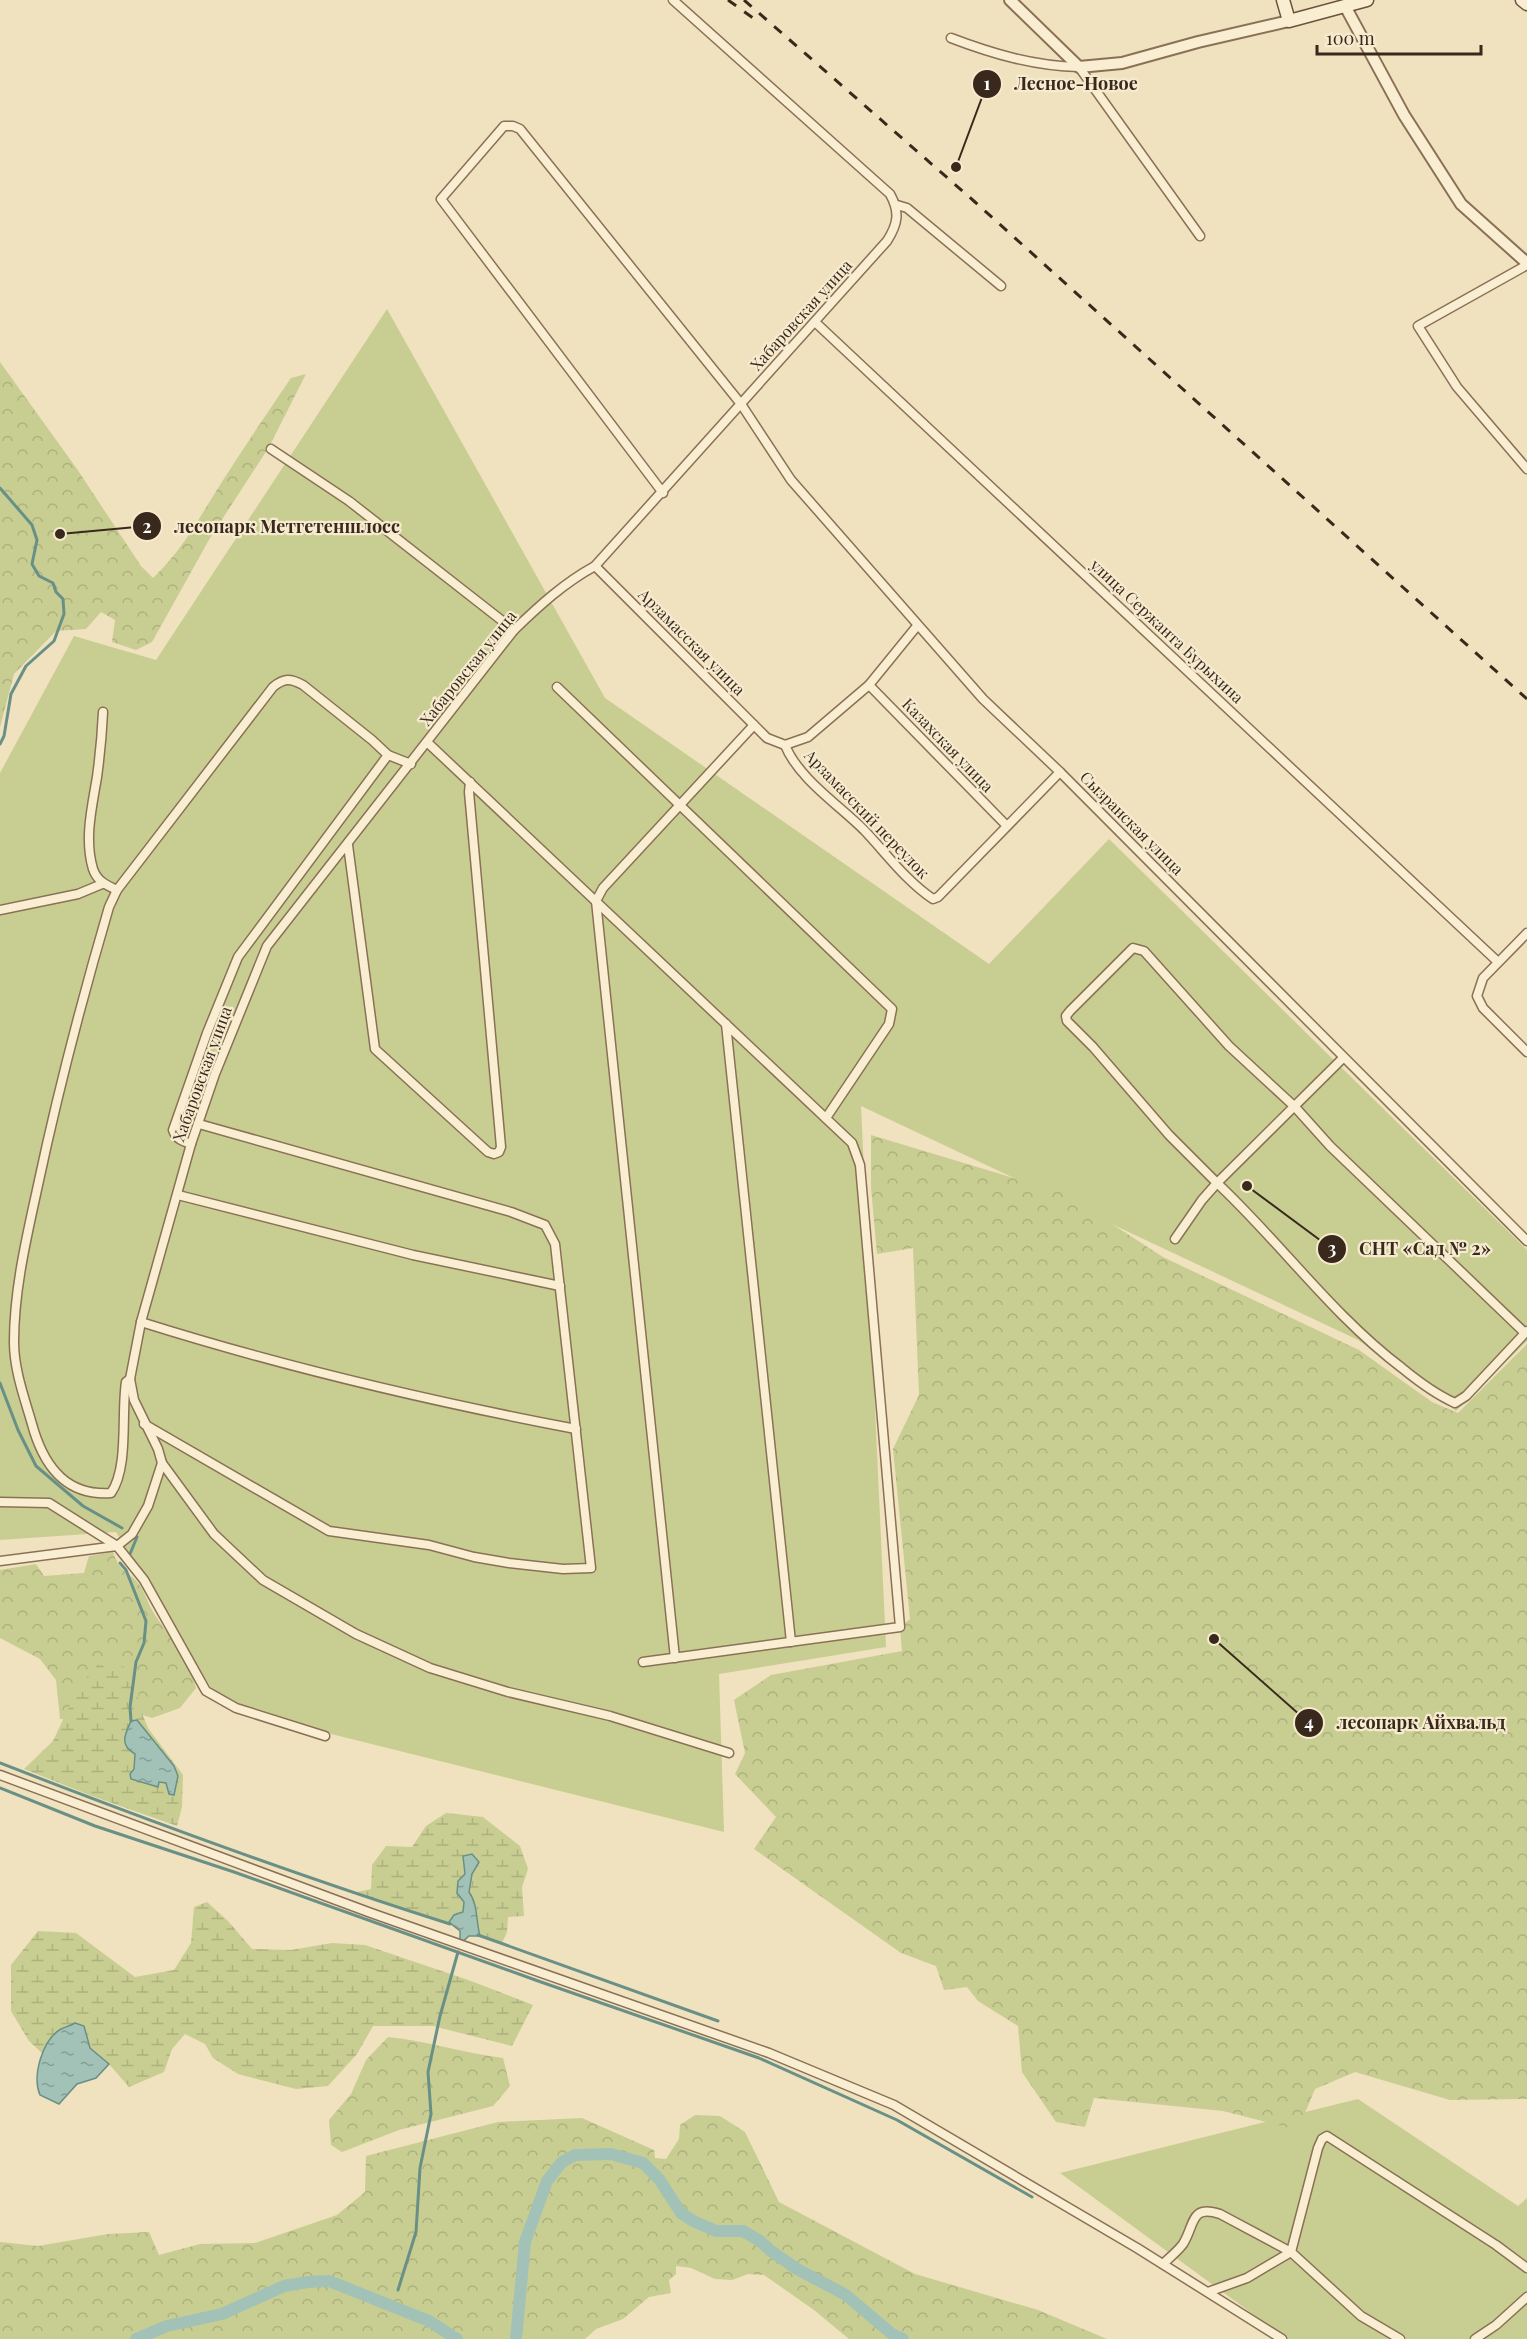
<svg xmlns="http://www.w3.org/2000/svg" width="1527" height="2339" viewBox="0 0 1527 2339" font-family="'Playfair Display',serif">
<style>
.green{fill:#c8ce92}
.forest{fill:url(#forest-crowns)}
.wetland{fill:url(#wetland-marsh)}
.water{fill:url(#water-ripples);stroke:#699086;stroke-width:1.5}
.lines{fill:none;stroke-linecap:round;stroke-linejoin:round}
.stream{stroke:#699086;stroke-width:3}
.canal{stroke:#a2c2b8;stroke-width:12}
.minor-casing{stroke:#8a7156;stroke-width:11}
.tertiary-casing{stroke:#8a7156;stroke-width:14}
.secondary-casing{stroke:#6b523a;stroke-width:15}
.minor{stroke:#faeed2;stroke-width:8}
.tertiary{stroke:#faeed2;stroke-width:10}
.secondary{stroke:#faeed2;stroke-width:12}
.rail{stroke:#38291c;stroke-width:3;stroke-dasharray:10 10;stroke-linecap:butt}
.labels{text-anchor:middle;stroke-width:4.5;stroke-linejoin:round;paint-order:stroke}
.street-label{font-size:16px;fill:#38291c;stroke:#f7ebcf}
.leader{fill:none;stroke:#38291c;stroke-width:2}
.callout-dot{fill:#38291c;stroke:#f7ebcf;stroke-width:2}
.mark-label{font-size:18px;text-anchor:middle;font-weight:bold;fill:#fff}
.callout-label{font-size:18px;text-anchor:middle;font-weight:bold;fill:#38291c;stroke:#f7ebcf;stroke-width:4.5;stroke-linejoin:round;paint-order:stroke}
</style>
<defs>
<pattern id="forest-crowns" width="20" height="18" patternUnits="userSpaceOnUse" patternTransform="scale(1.5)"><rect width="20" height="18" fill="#c8ce92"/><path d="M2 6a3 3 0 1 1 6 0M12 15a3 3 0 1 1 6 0" fill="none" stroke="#adb17d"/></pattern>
<pattern id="wetland-marsh" width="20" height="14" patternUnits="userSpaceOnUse" patternTransform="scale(1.5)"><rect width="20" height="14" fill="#c8ce92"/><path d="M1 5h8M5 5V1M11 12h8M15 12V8" fill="none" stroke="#adb17d"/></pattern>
<pattern id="water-ripples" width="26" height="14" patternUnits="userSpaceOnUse" patternTransform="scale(1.5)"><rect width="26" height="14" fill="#a2c2b8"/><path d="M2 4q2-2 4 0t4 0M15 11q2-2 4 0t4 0" fill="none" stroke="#859e95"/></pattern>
</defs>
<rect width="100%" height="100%" fill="#f0e1bf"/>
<g class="green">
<path d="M387,309L605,698L989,964L1109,839L1527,1250V1341L1456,1411L1358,1340L861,1106L886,1647L719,1674L724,1832L223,1707L116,1532L0,1540V773L74,636L156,660Z"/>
<path d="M1358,2099L1518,2206L1527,2198V2339H1287L1060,2173Z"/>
</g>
<g class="forest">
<path d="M0,362L77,469L141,566L153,578C182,551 199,518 220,485C243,449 267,413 291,378L306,374L269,447L210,538L152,642L136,650L112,642L115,620L101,612L86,629L56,631L14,674L0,727Z"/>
<path d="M871,1135L1064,1193L1163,1257L1359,1350L1432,1402L1458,1413L1527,1344V2099L1450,2100L1355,2072L1315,2089L1305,2113L1290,2128L1223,2111L1094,2098L1085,2127L1056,2122L1022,2072L1018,2026L978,2001L967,1987L944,1990L936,1966L901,1953L754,1849L776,1817L735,1774L745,1753L734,1700L771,1675L902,1651L900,1627L910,1619L893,1449L919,1395L913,1248L877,1254L871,1188Z"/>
<path d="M113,1552C121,1575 127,1569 139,1584C145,1591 147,1602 152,1610C167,1635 190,1659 196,1688L180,1708L152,1718L115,1706L89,1722L60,1719L56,1680L40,1659L0,1638V1570L36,1564L44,1576L84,1573L89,1556Z"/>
<path d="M388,2037C427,2041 464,2053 503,2058L510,2086L493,2106L399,2130L342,2152L331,2145L329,2120L351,2094L366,2060Z"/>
<path d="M695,2115L720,2116L745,2132L779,2202L915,2274L1038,2310L1107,2339H849L814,2310L764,2275L748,2274L732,2280L715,2279L691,2268L676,2266V2274L669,2280L671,2293L649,2297L623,2319L596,2329L585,2339H0V2242L38,2246L108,2234L149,2232L159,2255L200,2244L255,2243L337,2215L365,2192L366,2156L498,2122L582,2118L654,2150L655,2158L666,2159L679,2139L680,2125Z"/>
</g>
<g class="wetland">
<path d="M101,1661L125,1667L140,1688L137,1701L148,1728L183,1775L182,1807L177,1826L92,1796L24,1769L53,1741L79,1686Z"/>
<path d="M446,1813L483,1817L520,1846L528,1869L522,1887L524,1916L508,1917L507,1932L502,1943L480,1936H469L461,1944L460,1931L450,1924L352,1893L371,1889L372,1865L386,1846L412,1847L426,1826Z"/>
<path d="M207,1902L228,1921L252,1949L291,1950L332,1943L365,1945L471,1981L533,2005L512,2046L433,2026H373L357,2054L328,2086L296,2089L238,2074L213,2058L205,2044L185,2034L172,2049L164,2072L129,2087L109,2064L90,2048L84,2026C61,2027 52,2032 43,2054L29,2041L11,2011V1965L38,1931L76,1933L135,1977L174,1970L191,1943L194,1907Z"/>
</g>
<g class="water">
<path d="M137,1720L174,1766L178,1776L174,1795L169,1794L166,1783L159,1782L158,1787L131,1779L130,1774L134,1769L135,1754C119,1745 125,1734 131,1721Z"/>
<path d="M472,1854L479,1862L472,1874L469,1892C478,1904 476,1922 480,1936H469L460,1944V1931L449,1922L454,1915L463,1912L464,1902L457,1893L458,1881L465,1874L463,1856Z"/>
<path d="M75,2023L84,2026L90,2048L109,2064L96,2078L77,2084L59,2104L40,2095C32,2076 42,2040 61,2029C65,2027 70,2026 75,2023Z"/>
</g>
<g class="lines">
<g class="stream">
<path d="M0,488L32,525L37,540L32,564L39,576L53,583L56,592L63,599L64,614L54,641L26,666L11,694L4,736L0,744"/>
<path d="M0,1383L18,1430L36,1466L83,1506L122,1528"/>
<path d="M130,1554L137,1537"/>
<path d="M120,1563L126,1570L146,1621L144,1643L136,1662L130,1707L131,1721"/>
<path d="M0,1763C149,1821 298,1876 450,1924"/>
<path d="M0,1788L95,1826L234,1872L541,1982L759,2058L897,2120L1032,2197"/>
<path d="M478,1935L718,2021"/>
<path d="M398,2290L416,2232L420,2168L431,2114L428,2072L440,2016L458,1952"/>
</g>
<g class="canal">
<path d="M136,2339L167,2326L222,2314L284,2286L308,2282L329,2281L429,2321L457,2339"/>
<path d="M516,2339L525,2242L547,2181L562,2162L575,2155L611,2154L643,2163L659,2179L681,2213L693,2221L716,2231H743L760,2241L771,2251L797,2269L846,2295L892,2334L903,2339"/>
</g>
<defs>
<g id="minor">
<path d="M951,38C993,54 1034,66 1079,67L1200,236"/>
<path d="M897,205L907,208L1001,286"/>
<path d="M1527,265L1418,326L1457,387L1527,469"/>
<path d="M815,322L1498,962"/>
<path d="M271,449L349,501L514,630"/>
<path d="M663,493L441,199L504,126H513L520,129L741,404L791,480L983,699L1060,772L1527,1241"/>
<path d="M595,566L767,738L785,745L808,737L869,685L917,626"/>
<path d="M869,685L1006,825"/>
<path d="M557,687L892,1009L889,1024L826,1118"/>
<path d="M103,712C102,734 100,755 97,777C92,807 84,839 93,869C97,881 106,885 117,890"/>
<path d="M428,743L852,1143L860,1165L900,1627L643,1662"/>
<path d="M785,745C798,778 839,805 864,830C886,853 906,881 933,899L938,897L1060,772"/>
<path d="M348,845L375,1049L488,1152L494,1154L499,1152L501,1147L469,792L470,782"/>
<path d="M0,910L78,894L102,884"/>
<path d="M1527,933L1483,978L1477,996L1483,1008L1527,1052"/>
<path d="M726,1024L791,1642"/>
<path d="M1343,1058L1217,1183C1281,1243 1332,1315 1402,1368C1419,1382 1435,1394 1455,1403L1466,1396L1527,1331"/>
<path d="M191,1144C182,1141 176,1139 173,1130L207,1033L238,957L388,755L411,764"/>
<path d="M178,1195L413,1255L560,1286"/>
<path d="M1175,1239L1202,1200L1217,1183L1169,1135L1093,1047L1067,1021L1066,1016L1070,1011L1133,948L1144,951L1229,1046L1295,1107L1330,1146L1525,1333"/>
<path d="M141,1322C284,1367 429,1401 576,1429"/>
<path d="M130,1379L126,1382C121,1414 129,1467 111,1493C68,1496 46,1469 34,1431C26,1402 14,1372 14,1342C14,1289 27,1236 38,1185C58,1091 82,999 109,907L117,890L273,687C284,678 290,678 303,685L372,740L388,755"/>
<path d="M144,1424L329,1531L429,1545L474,1557L509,1563L563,1569L591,1568L555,1244L545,1225L511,1212L199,1124"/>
<path d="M162,1463L214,1534L263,1580L356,1634L430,1668L508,1692L610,1716L729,1753"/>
<path d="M0,1502L49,1503L117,1546L144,1580L206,1691L236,1708L325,1736"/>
<path d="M0,1561L117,1546L132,1534L148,1506L162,1463L158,1449L134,1400L130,1379L141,1322L191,1144L215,1074L267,946L514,630C540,605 564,583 595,566L887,241C898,224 900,212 890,194L673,0"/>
<path d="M675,1658L596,901L603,888L754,725"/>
<path d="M0,1775L371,1913L769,2053L894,2105L1137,2248L1282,2339"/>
<path d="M1163,2264C1169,2258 1178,2251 1183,2244C1195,2225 1190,2204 1220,2214L1291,2252L1318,2148L1322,2139L1327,2136L1496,2245L1527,2268"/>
<path d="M1208,2292L1247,2278L1291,2252L1361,2316L1400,2339"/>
<path d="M1475,2339L1496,2325L1527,2297"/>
</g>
<g id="tertiary">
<path d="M1010,0L1079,67L1122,63L1198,42L1289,21"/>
<path d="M1345,6L1404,115L1461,204L1527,263"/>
</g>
<g id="secondary">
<path d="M1283,0L1289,21L1367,0"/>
<path d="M1522,0L1527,4"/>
</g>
</defs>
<use href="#minor" class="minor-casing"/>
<use href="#tertiary" class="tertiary-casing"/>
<use href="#secondary" class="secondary-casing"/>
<use href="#minor" class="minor"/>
<use href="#tertiary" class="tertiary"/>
<use href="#secondary" class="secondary"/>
<g class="rail">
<path d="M728,0L760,23"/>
<path d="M744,0L975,202L1527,699"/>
</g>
</g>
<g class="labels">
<g class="street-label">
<text transform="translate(801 315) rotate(-48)" y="6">Хабаровская улица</text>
<text transform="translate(1167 631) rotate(43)" y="6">улица Сержанта Бурыхина</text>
<text transform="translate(692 642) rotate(45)" y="6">Арзамасская улица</text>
<text transform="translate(468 668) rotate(-51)" y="6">Хабаровская улица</text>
<text transform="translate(948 745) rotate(46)" y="6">Казахская улица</text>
<text transform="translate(867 814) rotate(46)" y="6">Арзамасский переулок</text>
<text transform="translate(1132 823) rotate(45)" y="6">Сызранская улица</text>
<text transform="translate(202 1074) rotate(-70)" y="6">Хабаровская улица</text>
</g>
</g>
<path class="leader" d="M956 167L987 84M60 534L147 526M1247 1186L1332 1249M1214 1639L1309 1723"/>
<g class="callout-dot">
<circle cx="956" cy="167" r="6"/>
<circle cx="60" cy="534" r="6"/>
<circle cx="1247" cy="1186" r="6"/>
<circle cx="1214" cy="1639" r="6"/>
<circle cx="987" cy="84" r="15"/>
<circle cx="147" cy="526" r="15"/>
<circle cx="1332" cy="1249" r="15"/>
<circle cx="1309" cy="1723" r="15"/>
</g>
<g class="mark-label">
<text x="987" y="90">1</text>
<text x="147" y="533">2</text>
<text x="1332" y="1255">3</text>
<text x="1309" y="1729">4</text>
</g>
<g class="callout-label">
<text x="1076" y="90">Лесное-Новое</text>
<text x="287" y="533">лесопарк Метгетеншлосс</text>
<text x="1425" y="1255">СНТ «Сад № 2»</text>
<text x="1421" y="1729">лесопарк Айхвальд</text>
</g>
<path d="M1317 45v9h164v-9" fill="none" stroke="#38291c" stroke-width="3"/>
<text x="1326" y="45" font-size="18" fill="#38291c" stroke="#f7ebcf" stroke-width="4.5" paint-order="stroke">100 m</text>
</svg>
